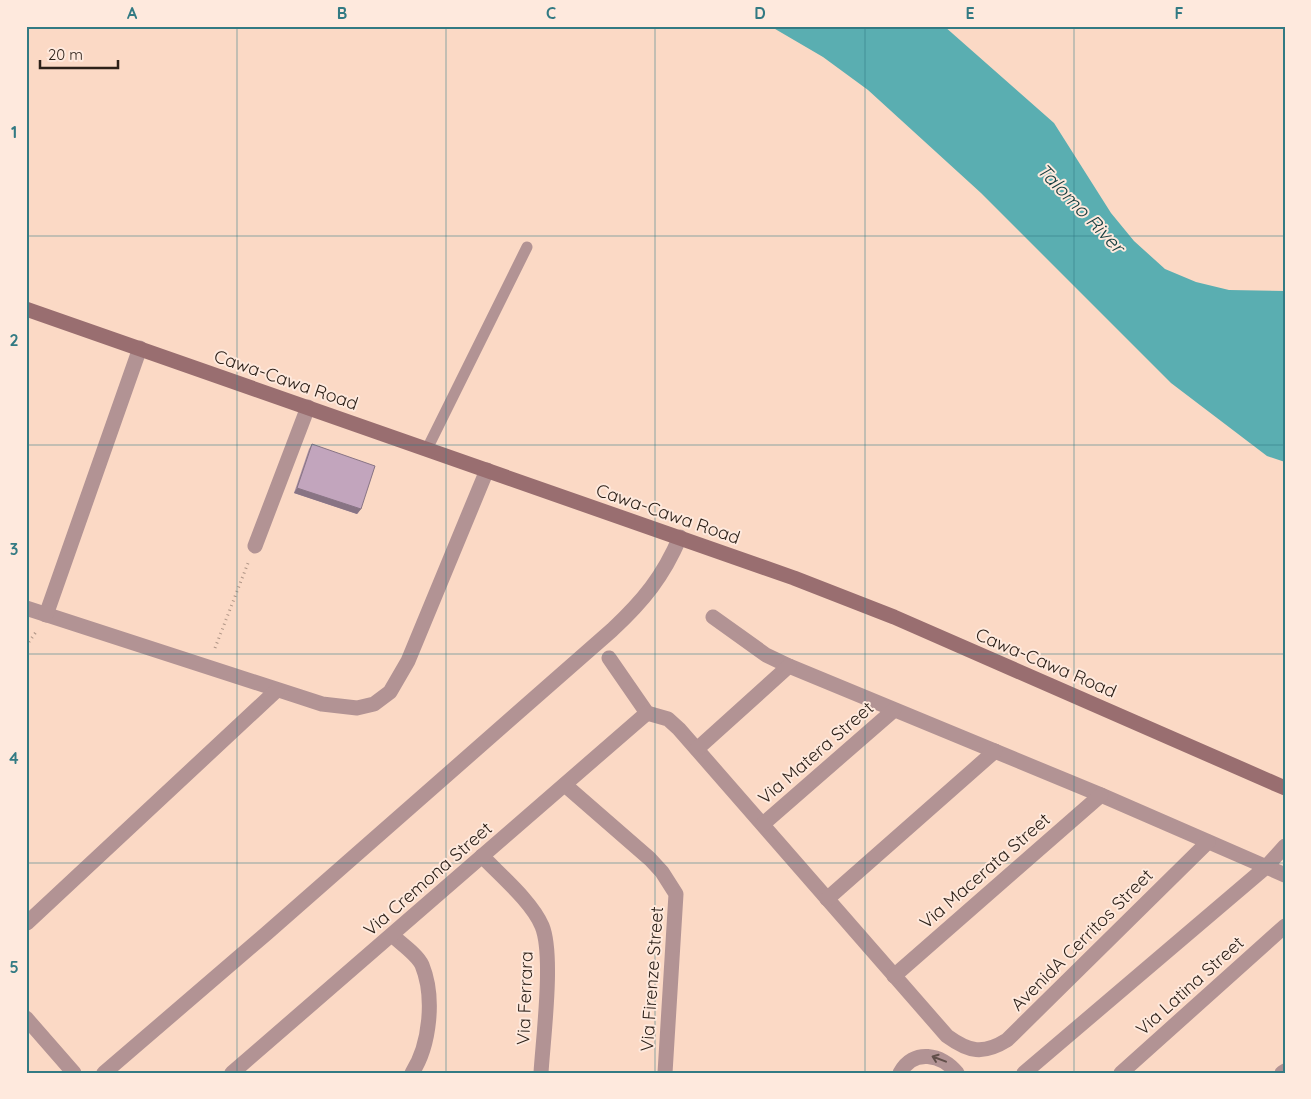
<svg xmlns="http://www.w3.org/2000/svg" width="1311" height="1099" viewBox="0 0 1311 1099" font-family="Quicksand,sans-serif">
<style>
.water{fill:#5aaeb1}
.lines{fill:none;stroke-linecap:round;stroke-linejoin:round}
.path{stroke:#af9586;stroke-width:3;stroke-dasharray:1 4;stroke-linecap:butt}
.lane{stroke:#b29394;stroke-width:11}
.street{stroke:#b29394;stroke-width:15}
.secondary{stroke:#996e70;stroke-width:15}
.wall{fill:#a78ea3}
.shaded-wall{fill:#887484}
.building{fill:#c2a5bd;stroke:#887484}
.oneway{stroke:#624f4a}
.grid{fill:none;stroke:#327a83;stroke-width:1;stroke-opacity:0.55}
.labels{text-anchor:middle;stroke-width:4;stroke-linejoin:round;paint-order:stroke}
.street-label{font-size:18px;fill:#2d2119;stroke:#fee9dd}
.water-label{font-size:19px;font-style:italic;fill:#133c3d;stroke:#fee9dd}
.neatline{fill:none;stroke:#327a83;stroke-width:2}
.grid-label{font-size:16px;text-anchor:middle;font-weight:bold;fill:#327a83}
</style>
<rect width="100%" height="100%" fill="#fbd9c5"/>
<path class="water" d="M770,26H944L1054,123L1111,213L1134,241L1165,269L1196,282L1229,290L1285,291V462L1267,456L1171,383L981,193L868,90L823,57Z"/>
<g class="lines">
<g class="path">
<path d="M26,646L36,632"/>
<path d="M215,648L248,563"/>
</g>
<path class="lane" d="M427,449L527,247"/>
<g class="street">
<path d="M255,546L308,407"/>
<path d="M26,608L322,704L357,708L374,704L390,692L408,661L487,470"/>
<path d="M46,615L140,348"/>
<path d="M713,617L766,655L789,666L1101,795L1285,875"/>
<path d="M609,658L647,713L668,719L679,729L947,1036C969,1052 983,1055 1007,1040L1208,842"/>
<path d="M697,749L789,666"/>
<path d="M565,785L650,859L662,872L676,894L665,1073"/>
<path d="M763,824L894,710"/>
<path d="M482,856C501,876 532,902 542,926C554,955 543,1039 541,1073"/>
<path d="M827,899L995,751"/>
<path d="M27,923L277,690"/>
<path d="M392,935C400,943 417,954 422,965C435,997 430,1045 412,1073"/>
<path d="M894,976L1101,795"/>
<path d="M26,1018L74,1073"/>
<path d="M104,1073L267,933L612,630C643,601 663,577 680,537"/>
<path d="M232,1073L647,713"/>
<path d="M900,1073C913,1048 942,1054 957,1073"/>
<path d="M1024,1073L1266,867L1285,846"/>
<path d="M1121,1073L1285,926"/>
<path d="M1282,1073L1285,1071"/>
</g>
<path class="secondary" d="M26,309L794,578L894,617L1285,788"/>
</g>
<path class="wall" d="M312,444L361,509L357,514L294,493L309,449Z"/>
<path class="shaded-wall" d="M297,488L361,509L357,514L294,493Z"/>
<path class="building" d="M312,444L375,466L361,509L297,488Z"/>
<defs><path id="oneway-shaft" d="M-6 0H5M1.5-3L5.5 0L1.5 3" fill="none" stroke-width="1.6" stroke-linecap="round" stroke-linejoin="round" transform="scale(1.25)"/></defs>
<use class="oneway" href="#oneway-shaft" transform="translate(939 1059) rotate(-159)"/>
<path class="grid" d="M237,26V1073M446,26V1073M655,26V1073M865,26V1073M1074,26V1073M26,236H1285M26,445H1285M26,654H1285M26,863H1285"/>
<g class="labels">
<g class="street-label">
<text transform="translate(286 380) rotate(19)" y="6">Cawa-Cawa Road</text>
<text transform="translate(668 514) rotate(19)" y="6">Cawa-Cawa Road</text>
<text transform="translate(1046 663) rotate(23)" y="6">Cawa-Cawa Road</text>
<text transform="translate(816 753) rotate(-41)" y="6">Via Matera Street</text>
<text transform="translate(985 871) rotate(-41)" y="6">Via Macerata Street</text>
<text transform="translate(428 879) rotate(-41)" y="6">Via Cremona Street</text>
<text transform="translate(1082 940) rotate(-45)" y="6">AvenidA Cerritos Street</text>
<text transform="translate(652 979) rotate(-86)" y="6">Via Firenze Street</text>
<text transform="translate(1190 986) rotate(-42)" y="6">Via Latina Street</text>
<text transform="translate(525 998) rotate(-88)" y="6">Via Ferrara</text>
</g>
<g class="water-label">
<text transform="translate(1081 208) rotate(46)" y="7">Talomo River</text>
</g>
</g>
<rect width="1311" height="1099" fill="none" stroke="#fee9dd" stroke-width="55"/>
<path d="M40 60v8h78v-8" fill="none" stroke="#2d2119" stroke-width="2.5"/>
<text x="48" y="60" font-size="15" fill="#2d2119" stroke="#fee9dd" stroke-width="4" paint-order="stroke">20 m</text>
<rect x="28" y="28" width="1256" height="1044" class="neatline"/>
<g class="grid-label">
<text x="132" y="19">A</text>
<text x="342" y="19">B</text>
<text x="551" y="19">C</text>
<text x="760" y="19">D</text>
<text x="970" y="19">E</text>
<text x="1179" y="19">F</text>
<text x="14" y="138">1</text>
<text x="14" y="346">2</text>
<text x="14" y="555">3</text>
<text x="14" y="764">4</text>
<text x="14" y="973">5</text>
</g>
</svg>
